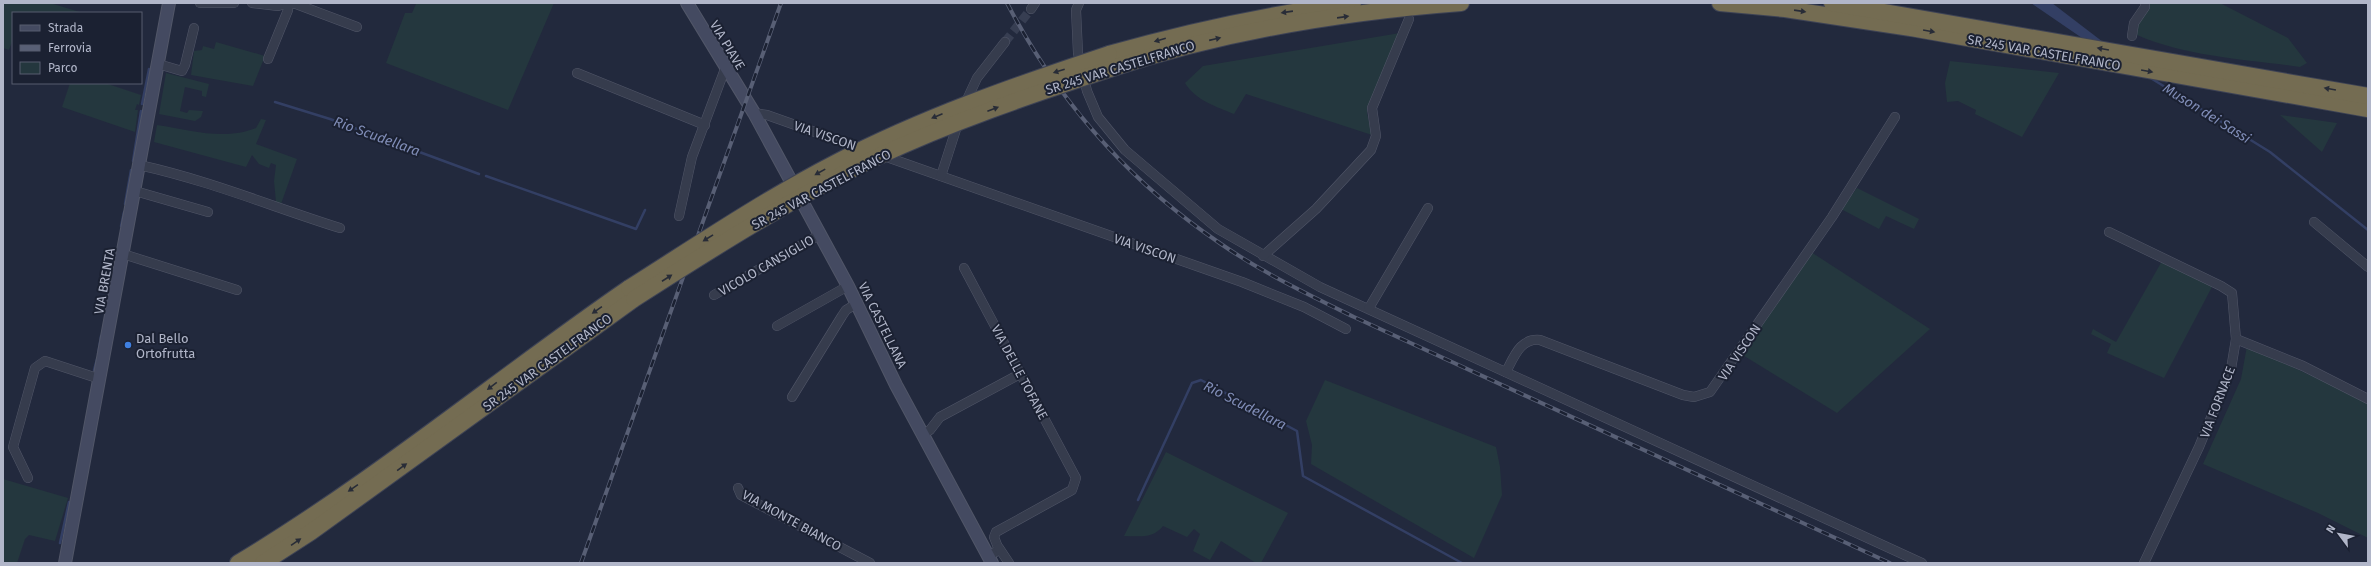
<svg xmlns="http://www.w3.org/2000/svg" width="2371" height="566" viewBox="0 0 2371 566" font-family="'Fira Sans',sans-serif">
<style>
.green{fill:#24373e}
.water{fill:#333f64}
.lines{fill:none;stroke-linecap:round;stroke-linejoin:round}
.stream{stroke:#333f64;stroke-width:2.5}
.street-tunnel{stroke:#373e52;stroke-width:9;stroke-dasharray:9 4.5;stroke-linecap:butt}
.street-casing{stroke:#515668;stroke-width:10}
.secondary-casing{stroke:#515668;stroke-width:14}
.highway-casing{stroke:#3e4355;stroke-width:18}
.street{stroke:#363c4d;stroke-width:9}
.secondary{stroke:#444a61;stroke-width:12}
.highway{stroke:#746c52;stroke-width:16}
.rail-casing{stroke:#585f75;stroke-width:4}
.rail{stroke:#1b2132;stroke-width:2.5;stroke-dasharray:8;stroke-linecap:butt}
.highway-bridge-casing{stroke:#3e4355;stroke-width:18;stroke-linecap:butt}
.highway-bridge{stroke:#746c52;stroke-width:16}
.oneway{fill:#282c37}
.shop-dot{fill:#3f7fe0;stroke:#1b2132;stroke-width:1.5}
.labels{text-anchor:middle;stroke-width:4;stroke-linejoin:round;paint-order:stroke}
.street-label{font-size:13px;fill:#b1b6c9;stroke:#1b2132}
.poi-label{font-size:13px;fill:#b1b6c9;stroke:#1b2132;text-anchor:start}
.water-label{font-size:14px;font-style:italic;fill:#808db7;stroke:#1b2132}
</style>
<rect width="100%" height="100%" fill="#22293d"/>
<g class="green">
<path d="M3,3H50L83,13H13V39L9,50L3,48Z"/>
<path d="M414,3H554L508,110L386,63L405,13H412L416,4Z"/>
<path d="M2149,3H2220L2288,38L2307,63L2300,67C2245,59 2188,57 2137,35L2138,24L2150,5Z"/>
<path d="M1400,33L1370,102L1367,113L1372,135L1246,94L1234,114C1217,107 1195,100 1185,83L1203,66Z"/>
<path d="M216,42L265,56L253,86L191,75L194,51L202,50L203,46L214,49Z"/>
<path d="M1950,61L2059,73L2022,137L1975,114L1976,110L1958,101L1947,102L1945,83Z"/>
<path d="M166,73L209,84L206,97L202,96V91L185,87L180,111L187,113L189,110L203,111L201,117L195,121L159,114Z"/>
<path d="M70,83H105L141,95L139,105L137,104L135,110H138L135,132L62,107Z"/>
<path d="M2280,115L2337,123L2322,152Z"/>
<path d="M261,119L266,120L256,144L297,159L281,204L276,202L274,181L276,165L271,163L269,168L259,164L252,155L246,167L154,142L157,125C190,130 224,141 256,128Z"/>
<path d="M1857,188L1919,219L1914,229L1886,216L1879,229L1841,209Z"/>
<path d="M1811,252L1930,329L1837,413L1741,354Z"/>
<path d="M2162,261L2213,285L2164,378L2107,353L2111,344L2091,334L2093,329L2116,342Z"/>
<path d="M2247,346L2368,402V538L2318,513L2203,464L2241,379Z"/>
<path d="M1325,380L1496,447L1500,467L1502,495L1474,558L1311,464L1312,445L1306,421Z"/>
<path d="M1166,452L1288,513L1261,563H1256L1221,541L1210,560L1193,551L1200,534L1194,529L1187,537L1163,526C1153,539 1139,536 1124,536Z"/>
<path d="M3,479L68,498L55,541L29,535L25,539L17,563H3Z"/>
</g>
<path class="water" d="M2031,3H2052L2103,42L2082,38Z"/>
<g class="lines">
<g class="stream">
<path d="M2149,77L2270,152L2368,230"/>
<path d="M275,102L330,119L479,174"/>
<path d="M142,104L149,69"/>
<path d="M133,161L141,111"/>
<path d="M486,176L636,229L645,210"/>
<path d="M125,204L131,170"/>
<path d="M121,226L124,212"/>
<path d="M110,285L113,270"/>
<path d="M98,354L101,336"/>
<path d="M94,370L97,359"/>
<path d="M1138,500L1192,383L1201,380L1297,431L1303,476L1462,563"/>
<path d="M60,543L69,502"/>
</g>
<path class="street-tunnel" d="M1005,42L1031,9"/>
<defs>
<g id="street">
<path d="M200,3H234"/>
<path d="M252,3L278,6L287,3"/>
<path d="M1079,3L1076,10L1078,53L1087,91L1098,117L1125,150L1218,229L1320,287L1922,563"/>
<path d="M1031,9L1035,3"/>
<path d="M2132,36L2134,23L2145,7V3"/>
<path d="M268,59L288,10L287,4H296L357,27"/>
<path d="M158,64L182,71L185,65L194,28"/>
<path d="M577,73L705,125"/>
<path d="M964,106L977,78L1005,42"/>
<path d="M754,113L767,115L863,149"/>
<path d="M881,155L1242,282L1304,307L1346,329"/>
<path d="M139,165C208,180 273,207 340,228"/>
<path d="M941,176L959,120"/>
<path d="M135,191L208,212"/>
<path d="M679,216L692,157L725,69"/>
<path d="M2314,222L2368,267"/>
<path d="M2109,232L2221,286L2232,293L2236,339L2231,369L2199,447L2144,563"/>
<path d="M123,254L237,290"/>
<path d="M1263,256L1316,209L1371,150L1376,136L1372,108L1409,19"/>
<path d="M964,268L1076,478L1072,490L996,532L994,537L999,550L988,556"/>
<path d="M714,295L819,235"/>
<path d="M1369,308L1428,208"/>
<path d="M777,326L848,286"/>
<path d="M2236,339L2303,366L2368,399"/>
<path d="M1506,372C1514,357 1520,338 1540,340L1683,395L1694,397L1710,392L1832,217L1895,117"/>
<path d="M792,397L842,316L846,310L856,304"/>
<path d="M922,435L930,430L940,417L1020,374"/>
<path d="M28,478L13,447L35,368L45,361L100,379"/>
<path d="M738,488L741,495L870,563"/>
<path d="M999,548L1009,563"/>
</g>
<g id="secondary">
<path d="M687,3L754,113L848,286L896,385L992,563"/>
<path d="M65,563L169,3"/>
</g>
<g id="highway">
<path d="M1720,3L1785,9L1911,28L2368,109"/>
<path d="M1832,3L2368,96"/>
<path d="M1109,54C1190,31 1270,14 1353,3"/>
<path d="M1110,69C1224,31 1342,12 1461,3"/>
<path d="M238,563C375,481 498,378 629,288"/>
<path d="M263,563L311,532L634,299"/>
</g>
</defs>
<use href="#street" class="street-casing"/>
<use href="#secondary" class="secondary-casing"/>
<use href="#highway" class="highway-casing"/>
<use href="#street" class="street"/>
<use href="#secondary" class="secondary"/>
<use href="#highway" class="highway"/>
<defs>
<g id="rail">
<path d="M1007,3C1058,101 1130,183 1221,244C1263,273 1309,295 1354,317L1890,563"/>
<path d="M581,563L781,3"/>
</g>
</defs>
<use href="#rail" class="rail-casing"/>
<use href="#rail" class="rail"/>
<defs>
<g id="highway-bridge">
<path d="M629,288C697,245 765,199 837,162C924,117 1016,85 1109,54"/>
<path d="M634,299C712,249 791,199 875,158C951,122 1031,95 1110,69"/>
</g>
</defs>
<use href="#highway-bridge" class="highway-bridge-casing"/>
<use href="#highway-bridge" class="highway-bridge"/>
</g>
<defs><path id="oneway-solid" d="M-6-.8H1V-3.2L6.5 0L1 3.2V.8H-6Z"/></defs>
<g class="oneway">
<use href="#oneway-solid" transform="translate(1800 11) rotate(8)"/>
<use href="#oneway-solid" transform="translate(1287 12) rotate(172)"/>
<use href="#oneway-solid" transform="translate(1343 17) rotate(-8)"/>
<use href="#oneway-solid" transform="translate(1929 31) rotate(10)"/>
<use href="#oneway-solid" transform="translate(1215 39) rotate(-13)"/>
<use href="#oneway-solid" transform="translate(1160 40) rotate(164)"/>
<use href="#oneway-solid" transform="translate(2103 49) rotate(-170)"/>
<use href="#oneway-solid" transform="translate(1059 71) rotate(162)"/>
<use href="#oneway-solid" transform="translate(2147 71) rotate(10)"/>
<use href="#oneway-solid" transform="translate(2330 89) rotate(-170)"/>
<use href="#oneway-solid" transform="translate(993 109) rotate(-21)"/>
<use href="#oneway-solid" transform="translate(937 116) rotate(157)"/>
<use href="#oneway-solid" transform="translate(820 172) rotate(151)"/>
<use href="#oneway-solid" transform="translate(708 238) rotate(148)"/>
<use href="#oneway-solid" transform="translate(667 278) rotate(-33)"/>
<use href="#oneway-solid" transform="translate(597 310) rotate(145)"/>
<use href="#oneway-solid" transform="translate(492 386) rotate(143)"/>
<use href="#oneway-solid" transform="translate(402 467) rotate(-36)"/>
<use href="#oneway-solid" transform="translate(353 488) rotate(145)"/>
<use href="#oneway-solid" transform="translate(296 542) rotate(-34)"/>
</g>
<circle class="shop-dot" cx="128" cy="345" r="4"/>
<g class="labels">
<g class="street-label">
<text transform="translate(728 45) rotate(59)" y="5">VIA PIAVE</text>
<text transform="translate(2044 52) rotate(10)" y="5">SR 245 VAR CASTELFRANCO</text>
<text transform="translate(1120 67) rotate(-17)" y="5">SR 245 VAR CASTELFRANCO</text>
<text transform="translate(825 135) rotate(19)" y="5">VIA VISCON</text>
<text transform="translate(821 189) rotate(-28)" y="5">SR 245 VAR CASTELFRANCO</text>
<text transform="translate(1145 248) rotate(19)" y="5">VIA VISCON</text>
<text transform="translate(766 265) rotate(-30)" y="5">VICOLO CANSIGLIO</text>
<text transform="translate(104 281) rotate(-80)" y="5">VIA BRENTA</text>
<text transform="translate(883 325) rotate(64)" y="5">VIA CASTELLANA</text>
<text transform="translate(1739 352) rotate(-56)" y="5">VIA VISCON</text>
<text transform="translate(547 362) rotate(-36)" y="5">SR 245 VAR CASTELFRANCO</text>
<text transform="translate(1020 372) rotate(62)" y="5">VIA DELLE TOFANE</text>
<text transform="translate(2217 402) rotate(-69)" y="5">VIA FORNACE</text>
<text transform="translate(792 520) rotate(29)" y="5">VIA MONTE BIANCO</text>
</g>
<g class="poi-label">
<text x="136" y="343">Dal Bello<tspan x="136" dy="15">Ortofrutta</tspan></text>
</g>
<g class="water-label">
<text transform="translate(2207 113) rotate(32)" y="5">Muson dei Sassi</text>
<text transform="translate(377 136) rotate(20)" y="5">Rio Scudellara</text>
<text transform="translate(1245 405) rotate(27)" y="5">Rio Scudellara</text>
</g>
</g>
<rect width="2371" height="566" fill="none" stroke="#b1b6c9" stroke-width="8"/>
<rect x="12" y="12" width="130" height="72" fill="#1b2132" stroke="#575d6e"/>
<rect x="20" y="25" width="20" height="6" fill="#444a61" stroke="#575d6e"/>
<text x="48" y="32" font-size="12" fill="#b1b6c9">Strada</text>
<rect x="20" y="45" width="20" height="6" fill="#585f75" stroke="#575d6e"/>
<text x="48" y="52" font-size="12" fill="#b1b6c9">Ferrovia</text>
<rect x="20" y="62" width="20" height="12" fill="#24373e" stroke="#575d6e"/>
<text x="48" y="72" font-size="12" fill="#b1b6c9">Parco</text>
<g transform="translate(2339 534) rotate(302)" stroke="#1b2132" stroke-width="3" paint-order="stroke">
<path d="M0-3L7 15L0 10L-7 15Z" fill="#b1b6c9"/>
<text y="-6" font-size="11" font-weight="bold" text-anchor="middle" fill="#b1b6c9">N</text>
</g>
</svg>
